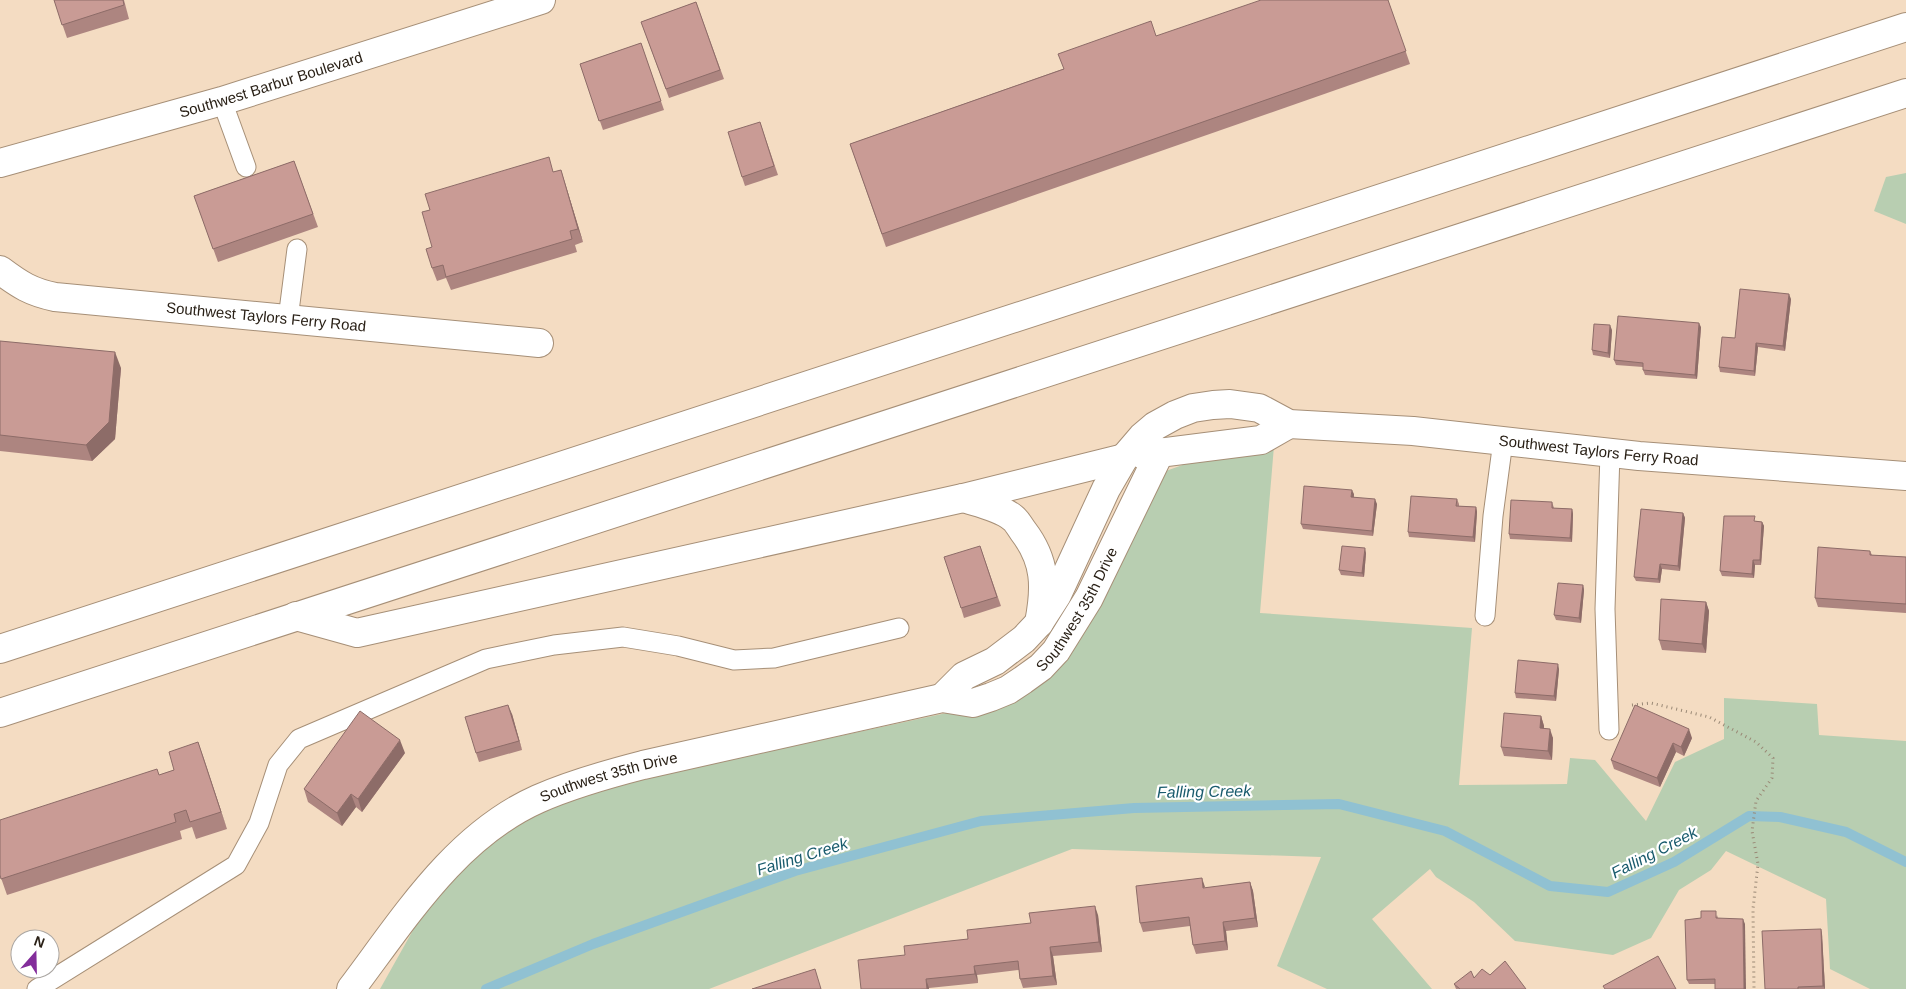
<svg xmlns="http://www.w3.org/2000/svg" width="1906" height="989" viewBox="0 0 1906 989" font-family="Arial,sans-serif">
<style>
.green{fill:#b8ceb1}
.lines{fill:none;stroke-linecap:round;stroke-linejoin:round}
.stream{stroke:#90c1d2;stroke-width:10}
.lane-casing{stroke:#a68f77;stroke-width:21}
.street-casing{stroke:#a68f77;stroke-width:30}
.secondary-casing{stroke:#a68f77;stroke-width:30}
.primary-casing{stroke:#a68f77;stroke-width:30}
.highway-casing{stroke:#a68f77;stroke-width:30}
.path{stroke:#998875;stroke-width:3;stroke-dasharray:1 4;stroke-linecap:butt}
.lane{stroke:#fff;stroke-width:19}
.street{stroke:#fff;stroke-width:28}
.secondary{stroke:#fff;stroke-width:28}
.primary{stroke:#fff;stroke-width:28}
.highway{stroke:#fff;stroke-width:28}
.wall{fill:#ad8580}
.shaded-wall{fill:#8d6c68}
.building{fill:#c99b95;stroke:#8d6c68}
.labels{text-anchor:middle;stroke-width:4.5;stroke-linejoin:round;paint-order:stroke}
.street-label{font-size:15px;fill:#2a2117;stroke:#fff}
.water-label{font-size:16px;font-style:italic;fill:#195b6d;stroke:#fff}
</style>
<rect width="100%" height="100%" fill="#f4dcc2"/>
<g class="green">
<path d="M1906,173V224L1874,211L1886,177Z"/>
<path d="M1274,446L1260,613L1472,628L1459,785L1567,784L1570,758L1595,760L1646,821L1675,762L1724,739V698L1817,704L1819,735L1906,741V989H1870L1830,969L1826,899L1726,851L1711,870L1679,890L1651,938L1613,955L1515,941L1474,902L1436,877L1430,869L1372,919L1432,989H1327L1277,966L1321,857L1072,849L709,989H380L426,907L471,857L526,819L556,804L613,785L965,709L1026,682L1163,472L1205,457Z"/>
</g>
<g class="lines">
<path class="stream" d="M486,989L593,944L795,871L981,821L1134,808L1339,804L1445,831L1550,886L1608,892L1674,862L1749,816L1780,817L1846,832L1906,862"/>
<defs>
<g id="lane">
<path d="M222,101L246,167"/>
<path d="M288,319L297,249"/>
<path d="M1485,616L1493,516L1503,441"/>
<path d="M1609,730L1605,609L1610,453"/>
<path d="M37,989L236,865L259,823L278,765L299,739L486,659L554,645L623,637L678,646L734,660L774,658L899,628"/>
</g>
<g id="street">
<path id="s1" d="M0,270C20,285 31,292 55,297L539,343"/>
</g>
<g id="secondary">
<path d="M1143,455L1261,440L1289,424"/>
<path id="s2" d="M942,698L964,676L995,661L1024,639L1039,623L1057,595L1106,489L1124,458L1142,437L1155,426L1175,415L1193,408L1213,405L1230,404L1259,408L1289,424L1413,431L1639,456L1906,476"/>
<path id="s3" d="M351,989C404,919 455,836 538,799C572,784 608,774 643,765L942,698L973,703L991,697L1008,690L1023,680L1041,667L1056,651L1089,598L1160,452"/>
</g>
<g id="primary">
<path id="s4" d="M0,163L222,101L541,0"/>
</g>
<g id="highway">
<path d="M963,498C979,503 1000,507 1013,518C1017,521 1020,527 1023,531C1046,561 1046,587 1039,623"/>
<path d="M296,616L357,633L963,498L1124,458"/>
<path d="M0,649C636,443 1270,231 1906,27"/>
<path d="M0,713L1906,93"/>
</g>
</defs>
<use href="#lane" class="lane-casing"/>
<use href="#street" class="street-casing"/>
<use href="#secondary" class="secondary-casing"/>
<use href="#primary" class="primary-casing"/>
<use href="#highway" class="highway-casing"/>
<path class="path" d="M1632,705L1651,703L1709,717L1756,742L1773,758L1772,778L1756,801L1752,831L1758,864L1753,909L1754,989"/>
<use href="#lane" class="lane"/>
<use href="#street" class="street"/>
<use href="#secondary" class="secondary"/>
<use href="#primary" class="primary"/>
<use href="#highway" class="highway"/>
</g>
<g class="wall">
<path d="M54,0H124L129,19L67,38Z"/>
<path d="M1388,0L1410,64L886,247L850,144L1156,36Z"/>
<path d="M696,2L724,79L669,98L641,22Z"/>
<path d="M641,43L664,110L603,130L580,64Z"/>
<path d="M760,122L778,175L745,186L742,177Z"/>
<path d="M294,161L318,227L218,262L194,196Z"/>
<path d="M561,170L565,183L583,242L575,245L577,252L451,290L446,278L437,281L432,268L554,172Z"/>
<path d="M1791,299L1785,351L1758,347L1755,376L1720,372L1719,367L1735,338Z"/>
<path d="M1701,327L1697,379L1645,375L1643,370V367L1616,365L1614,360Z"/>
<path d="M1612,330L1610,358L1593,355L1592,350Z"/>
<path d="M0,341L121,368L115,439L92,461L0,451Z"/>
<path d="M1354,494V497L1377,504L1373,536L1303,529L1301,524Z"/>
<path d="M1457,499L1459,504V506L1476,507L1477,512L1475,542L1409,537L1408,532Z"/>
<path d="M1552,502L1554,508L1572,509L1573,514L1572,542L1510,539L1509,534Z"/>
<path d="M1683,513L1685,518L1680,571L1662,569L1660,583L1636,581L1634,577Z"/>
<path d="M1756,521L1762,522L1764,526L1761,565H1755L1754,578L1722,576L1720,571Z"/>
<path d="M980,546L1001,606L964,618L961,608Z"/>
<path d="M1870,551L1872,555L1906,557V613L1818,607L1815,598Z"/>
<path d="M1366,553L1364,577L1341,575L1339,570Z"/>
<path d="M1583,585L1584,590L1581,623L1556,620L1554,615Z"/>
<path d="M1706,602L1709,611L1706,653L1662,650L1659,640Z"/>
<path d="M1559,669L1556,701L1516,698L1515,693Z"/>
<path d="M512,714L522,750L479,762L476,753Z"/>
<path d="M1541,716L1544,726V728L1553,738L1552,760L1504,756L1501,747Z"/>
<path d="M1692,738L1684,756L1676,752L1660,787L1614,769L1611,760Z"/>
<path d="M198,742L227,829L196,839L192,827L180,831L182,839L7,895L0,875L159,775L174,770Z"/>
<path d="M405,753L362,812L356,807L342,826L308,802L304,789Z"/>
<path d="M1250,882L1253,891L1258,927L1226,931L1228,950L1196,954L1193,945L1190,926L1143,932L1140,923L1205,888Z"/>
<path d="M1098,915L1102,952L1053,956L1057,985L1023,988L1020,979L1019,970L977,975L978,983L929,988V989H861L905,955L1031,923Z"/>
<path d="M1717,915L1718,918L1745,924L1715,984H1689L1687,980Z"/>
<path d="M1821,929L1822,934L1825,989H1765Z"/>
<path d="M1490,975L1526,989H1456L1454,984L1474,978Z"/>
</g>
<g class="shaded-wall">
<path d="M561,170L565,183L583,242L578,229Z"/>
<path d="M1789,294L1791,299L1785,351L1783,346Z"/>
<path d="M1699,323L1701,327L1697,379L1695,375Z"/>
<path d="M1610,325L1612,330L1610,358L1608,353Z"/>
<path d="M1756,343L1758,347L1755,376L1754,371Z"/>
<path d="M115,352L121,368L115,439L92,461L86,445Z"/>
<path d="M1352,490L1354,494L1353,502L1351,497Z"/>
<path d="M1375,499L1377,504L1373,536L1372,531Z"/>
<path d="M1476,507L1477,512L1475,542L1473,537Z"/>
<path d="M1572,509L1573,514L1572,542L1570,538Z"/>
<path d="M1683,513L1685,518L1680,571L1678,566Z"/>
<path d="M1762,522L1764,526L1761,565L1760,560Z"/>
<path d="M1365,548L1366,553L1364,577L1362,573Z"/>
<path d="M1753,560L1755,565L1754,578L1752,574Z"/>
<path d="M1660,564L1662,569L1660,583L1658,579Z"/>
<path d="M1583,585L1584,590L1581,623L1579,618Z"/>
<path d="M1706,602L1709,611L1706,653L1702,644Z"/>
<path d="M1558,664L1559,669L1556,701L1554,696Z"/>
<path d="M508,705L512,714L522,750L519,741Z"/>
<path d="M1541,716L1544,726L1543,737L1540,728Z"/>
<path d="M1550,729L1553,738L1552,760L1548,751Z"/>
<path d="M1689,729L1692,738L1684,756L1681,747Z"/>
<path d="M400,740L405,753L362,812L358,799Z"/>
<path d="M198,742L204,759L227,829L221,812Z"/>
<path d="M1673,743L1676,752L1660,787L1657,778Z"/>
<path d="M351,794L356,807L342,826L337,813Z"/>
<path d="M1202,878L1205,887L1203,888Z"/>
<path d="M1250,882L1253,891L1258,927L1255,918Z"/>
<path d="M1095,906L1098,915L1102,952L1099,942Z"/>
<path d="M1743,919L1745,924L1746,989H1744Z"/>
<path d="M1223,922L1226,931L1228,950L1225,941Z"/>
<path d="M1821,929L1822,934L1825,989L1823,986Z"/>
<path d="M1050,947L1053,956L1057,985L1053,976Z"/>
<path d="M974,966L977,975L978,983L975,974Z"/>
<path d="M926,979L929,988V989H927Z"/>
</g>
<g class="building">
<path d="M54,0H123L124,5L62,25Z"/>
<path d="M1261,0H1388L1406,51L882,234L850,144L1064,69L1058,54L1151,21L1156,36Z"/>
<path d="M696,2L720,70L666,89L641,22Z"/>
<path d="M641,43L661,101L599,121L580,64Z"/>
<path d="M760,122L774,166L742,177L728,132Z"/>
<path d="M549,157L553,172L561,170L578,229L570,231L572,239L446,277L443,265L432,268L426,249L432,247L422,212L430,210L425,194Z"/>
<path d="M294,161L313,214L213,249L194,196Z"/>
<path d="M1740,289L1789,294L1783,346L1756,343L1754,371L1719,367L1722,337L1735,338Z"/>
<path d="M1618,316L1699,323L1695,375L1643,370V363L1614,360Z"/>
<path d="M1594,324L1610,325L1608,353L1592,350Z"/>
<path d="M0,341L115,352L109,422L86,445L0,435Z"/>
<path d="M1304,486L1352,490L1351,497L1375,499L1372,531L1301,524Z"/>
<path d="M1411,496L1457,499L1456,506L1476,507L1473,537L1408,532Z"/>
<path d="M1511,500L1552,502V508L1572,509L1570,538L1509,534Z"/>
<path d="M1641,509L1683,513L1678,566L1660,564L1658,579L1634,577Z"/>
<path d="M1724,516H1755L1754,521L1762,522L1760,560H1753L1752,574L1720,571Z"/>
<path d="M980,546L997,597L961,608L944,557Z"/>
<path d="M1342,546L1365,548L1362,573L1339,570Z"/>
<path d="M1818,547L1870,551V555L1906,557V604L1815,598Z"/>
<path d="M1558,583L1583,585L1579,618L1554,615Z"/>
<path d="M1661,599L1706,602L1702,644L1659,640Z"/>
<path d="M1518,660L1558,664L1554,696L1515,693Z"/>
<path d="M508,705L519,741L476,753L465,717Z"/>
<path d="M1635,705L1689,729L1681,747L1673,743L1657,778L1611,760Z"/>
<path d="M360,711L400,740L358,799L351,794L337,813L304,789Z"/>
<path d="M1504,713L1541,716L1540,728L1550,729L1548,751L1501,747Z"/>
<path d="M198,742L221,812L190,822L186,810L174,814L176,822L1,879L0,875V820L157,769L159,775L174,770L169,752Z"/>
<path d="M1202,878L1203,888L1250,882L1255,918L1223,922L1225,941L1193,945L1189,917L1140,923L1136,886Z"/>
<path d="M1095,906L1099,942L1050,947L1053,976L1020,979L1018,961L974,966L975,974L926,979L927,989H861L858,960L905,955L904,946L968,939L967,930L1031,923L1029,913Z"/>
<path d="M1701,911H1716V918L1743,919L1744,989H1715V979L1687,980L1685,920L1701,918Z"/>
<path d="M1821,929L1823,986L1798,987V989H1765L1762,931Z"/>
<path d="M1658,956L1676,989H1605L1603,986Z"/>
<path d="M1505,961L1526,989H1460L1454,984L1471,971L1474,978L1482,969L1490,975Z"/>
<path d="M815,969L821,989H752Z"/>
</g>
<g class="labels">
<g class="street-label">
<text dy="5" stroke="none"><textPath href="#s4" startOffset="282">Southwest Barbur Boulevard</textPath></text>
<text dy="5" stroke="none"><textPath href="#s1" startOffset="274">Southwest Taylors Ferry Road</textPath></text>
<text dy="5" stroke="none"><textPath href="#s2" startOffset="808">Southwest Taylors Ferry Road</textPath></text>
<text dy="5" stroke="none"><textPath href="#s3" startOffset="864">Southwest 35th Drive</textPath></text>
<text dy="5" stroke="none"><textPath href="#s3" startOffset="344">Southwest 35th Drive</textPath></text>
</g>
<g class="water-label">
<text transform="translate(1204 791) rotate(-1)" y="6">Falling Creek</text>
<text transform="translate(1654 852) rotate(-27)" y="6">Falling Creek</text>
<text transform="translate(802 856) rotate(-17)" y="6">Falling Creek</text>
</g>
</g>
<g transform="translate(35 954) rotate(20)"><circle r="24" fill="#ffffff" stroke="#aaa6a2"/>
<path d="M0-4L9 19L0 12L-9 19Z" fill="#832d9b"/>
<text y="-8" font-size="14" font-weight="bold" text-anchor="middle" fill="#2a2117">N</text>
</g>
</svg>
